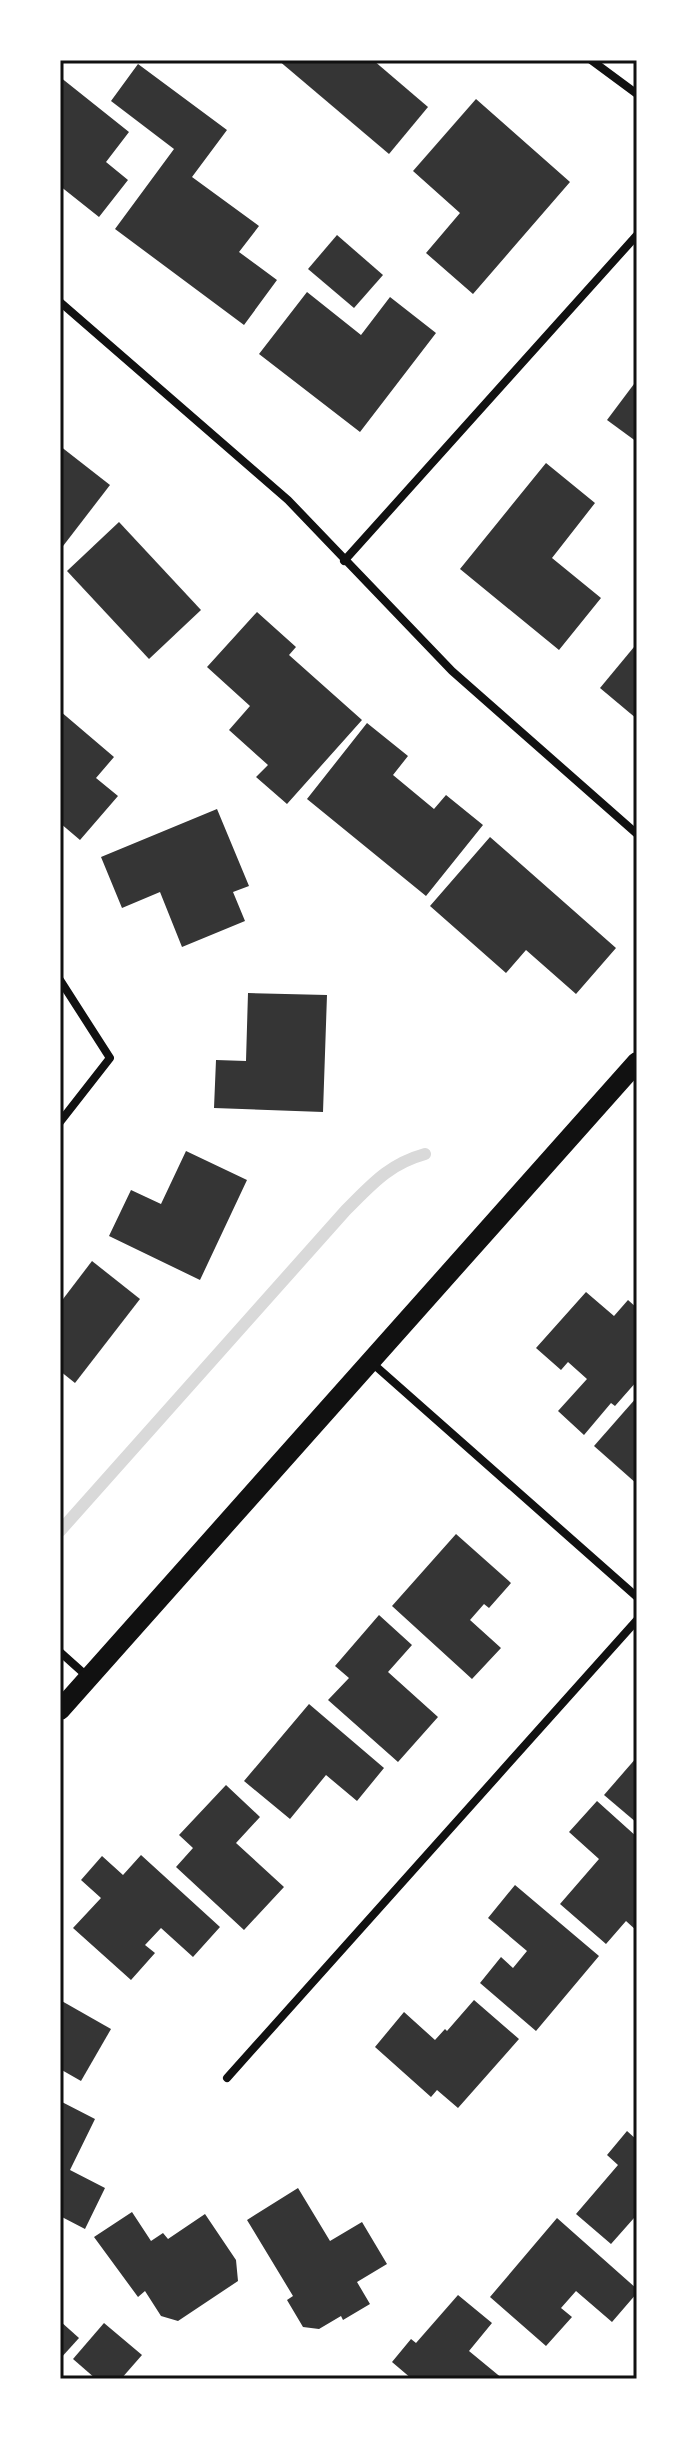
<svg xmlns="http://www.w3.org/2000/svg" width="697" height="2439" viewBox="0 0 697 2439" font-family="'Open Sans',sans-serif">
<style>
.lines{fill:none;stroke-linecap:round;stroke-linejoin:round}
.stream{stroke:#d9d9d9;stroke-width:12}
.building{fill:#353535}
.minor{stroke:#111;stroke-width:8}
.primary{stroke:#111;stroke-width:20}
.neatline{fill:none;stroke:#111;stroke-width:3}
</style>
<rect width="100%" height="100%" fill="#fff"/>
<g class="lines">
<path class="stream" d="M60,1531L346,1210C372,1184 389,1164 425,1154"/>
</g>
<g class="building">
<path d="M278,60H373L428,107L389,154Z"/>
<path d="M138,64L227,130L192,177L259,226L239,252L277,280L244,325L115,229L174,149L111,101Z"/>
<path d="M60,77L129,132L106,162L128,180L99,217L60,186Z"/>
<path d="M476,99L570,182L473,294L426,253L460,213L413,171Z"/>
<path d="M337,235L383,275L354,308L308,269Z"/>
<path d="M307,292L361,335L390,297L436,333L360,432L259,354Z"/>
<path d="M637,380V442L607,420Z"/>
<path d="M60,446L110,485L60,550Z"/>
<path d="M546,463L595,503L552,558L601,598L559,650L460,569Z"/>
<path d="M119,522L201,610L149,659L67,571Z"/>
<path d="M257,612L296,647L289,655L362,720L287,804L256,777L268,765L229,730L250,706L207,667Z"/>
<path d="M634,647L637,650V719L600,688Z"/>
<path d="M60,711L114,757L96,778L118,796L80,840L60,823Z"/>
<path d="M367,723L408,756L393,775L434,809L446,795L483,825L426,896L307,799Z"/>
<path d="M217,809L249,886L233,892L245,921L182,947L160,892L122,908L101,857Z"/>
<path d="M490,837L616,948L576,994L526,950L506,973L430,906Z"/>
<path d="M248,993L327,995L323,1112L214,1108L216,1060L246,1061Z"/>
<path d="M186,1151L247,1180L200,1280L109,1236L131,1190L161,1204Z"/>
<path d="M92,1261L140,1299L75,1383L60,1371V1303Z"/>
<path d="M586,1292L614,1316L628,1300L637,1308V1381L615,1406L611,1403L584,1435L558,1411L587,1379L568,1362L561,1370L536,1348Z"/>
<path d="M637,1397V1484L594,1446Z"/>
<path d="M456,1534L511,1583L489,1608L484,1604L470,1620L501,1648L472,1679L392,1606Z"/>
<path d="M379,1615L412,1645L388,1672L438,1717L398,1762L328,1700L349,1678L335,1666Z"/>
<path d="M309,1704L384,1768L357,1801L326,1775L290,1819L244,1781Z"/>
<path d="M637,1757V1823L604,1795Z"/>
<path d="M226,1785L260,1817L236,1843L284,1887L244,1930L176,1867L193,1848L179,1835Z"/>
<path d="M597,1801L637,1837V1931L626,1921L606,1944L560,1904L599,1859L569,1832Z"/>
<path d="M141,1855L220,1927L193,1957L161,1928L145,1945L155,1953L131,1980L73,1928L101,1898L81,1880L102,1856L123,1875Z"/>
<path d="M515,1885L599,1956L536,2031L480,1983L501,1957L513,1968L527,1951L488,1918Z"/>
<path d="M60,2000L111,2029L81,2081L60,2069Z"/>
<path d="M474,2000L519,2039L458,2108L437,2090L431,2097L375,2047L404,2012L435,2040L445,2029L447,2031Z"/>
<path d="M60,2101L95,2119L70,2170L105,2188L85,2229L60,2216Z"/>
<path d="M627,2131L637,2140V2220L634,2218L611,2244L576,2214L618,2165L607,2155Z"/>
<path d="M298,2188L330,2241L362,2222L387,2264L357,2282L370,2304L343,2320L341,2316L319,2329L303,2327L287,2300L293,2296L247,2220Z"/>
<path d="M132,2212L151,2241L163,2233L168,2239L205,2214L236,2260L238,2281L178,2321L161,2316L145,2291L138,2297L94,2237Z"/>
<path d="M557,2218L637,2289V2293L612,2322L576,2291L561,2308L572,2317L546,2346L490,2297Z"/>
<path d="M458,2295L492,2323L469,2351L503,2379H412L392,2362L411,2339L416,2343Z"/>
<path d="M60,2321L79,2338L60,2359Z"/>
<path d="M104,2323L142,2355L121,2379H96L73,2359Z"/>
</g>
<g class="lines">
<g class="minor">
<path d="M591,60L637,94"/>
<path d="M60,302L288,500L452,671L637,834"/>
<path d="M344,561L637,235"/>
<path d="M60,980L110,1058L60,1122"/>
<path d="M371,1362L637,1597"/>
<path d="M60,1652L89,1678"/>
<path d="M227,2078L637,1620"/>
</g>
<path class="primary" d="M60,1710L637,1062"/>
</g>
<rect width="697" height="2439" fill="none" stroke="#ffffff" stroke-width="124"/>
<rect x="62" y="62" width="573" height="2315" class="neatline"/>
</svg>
